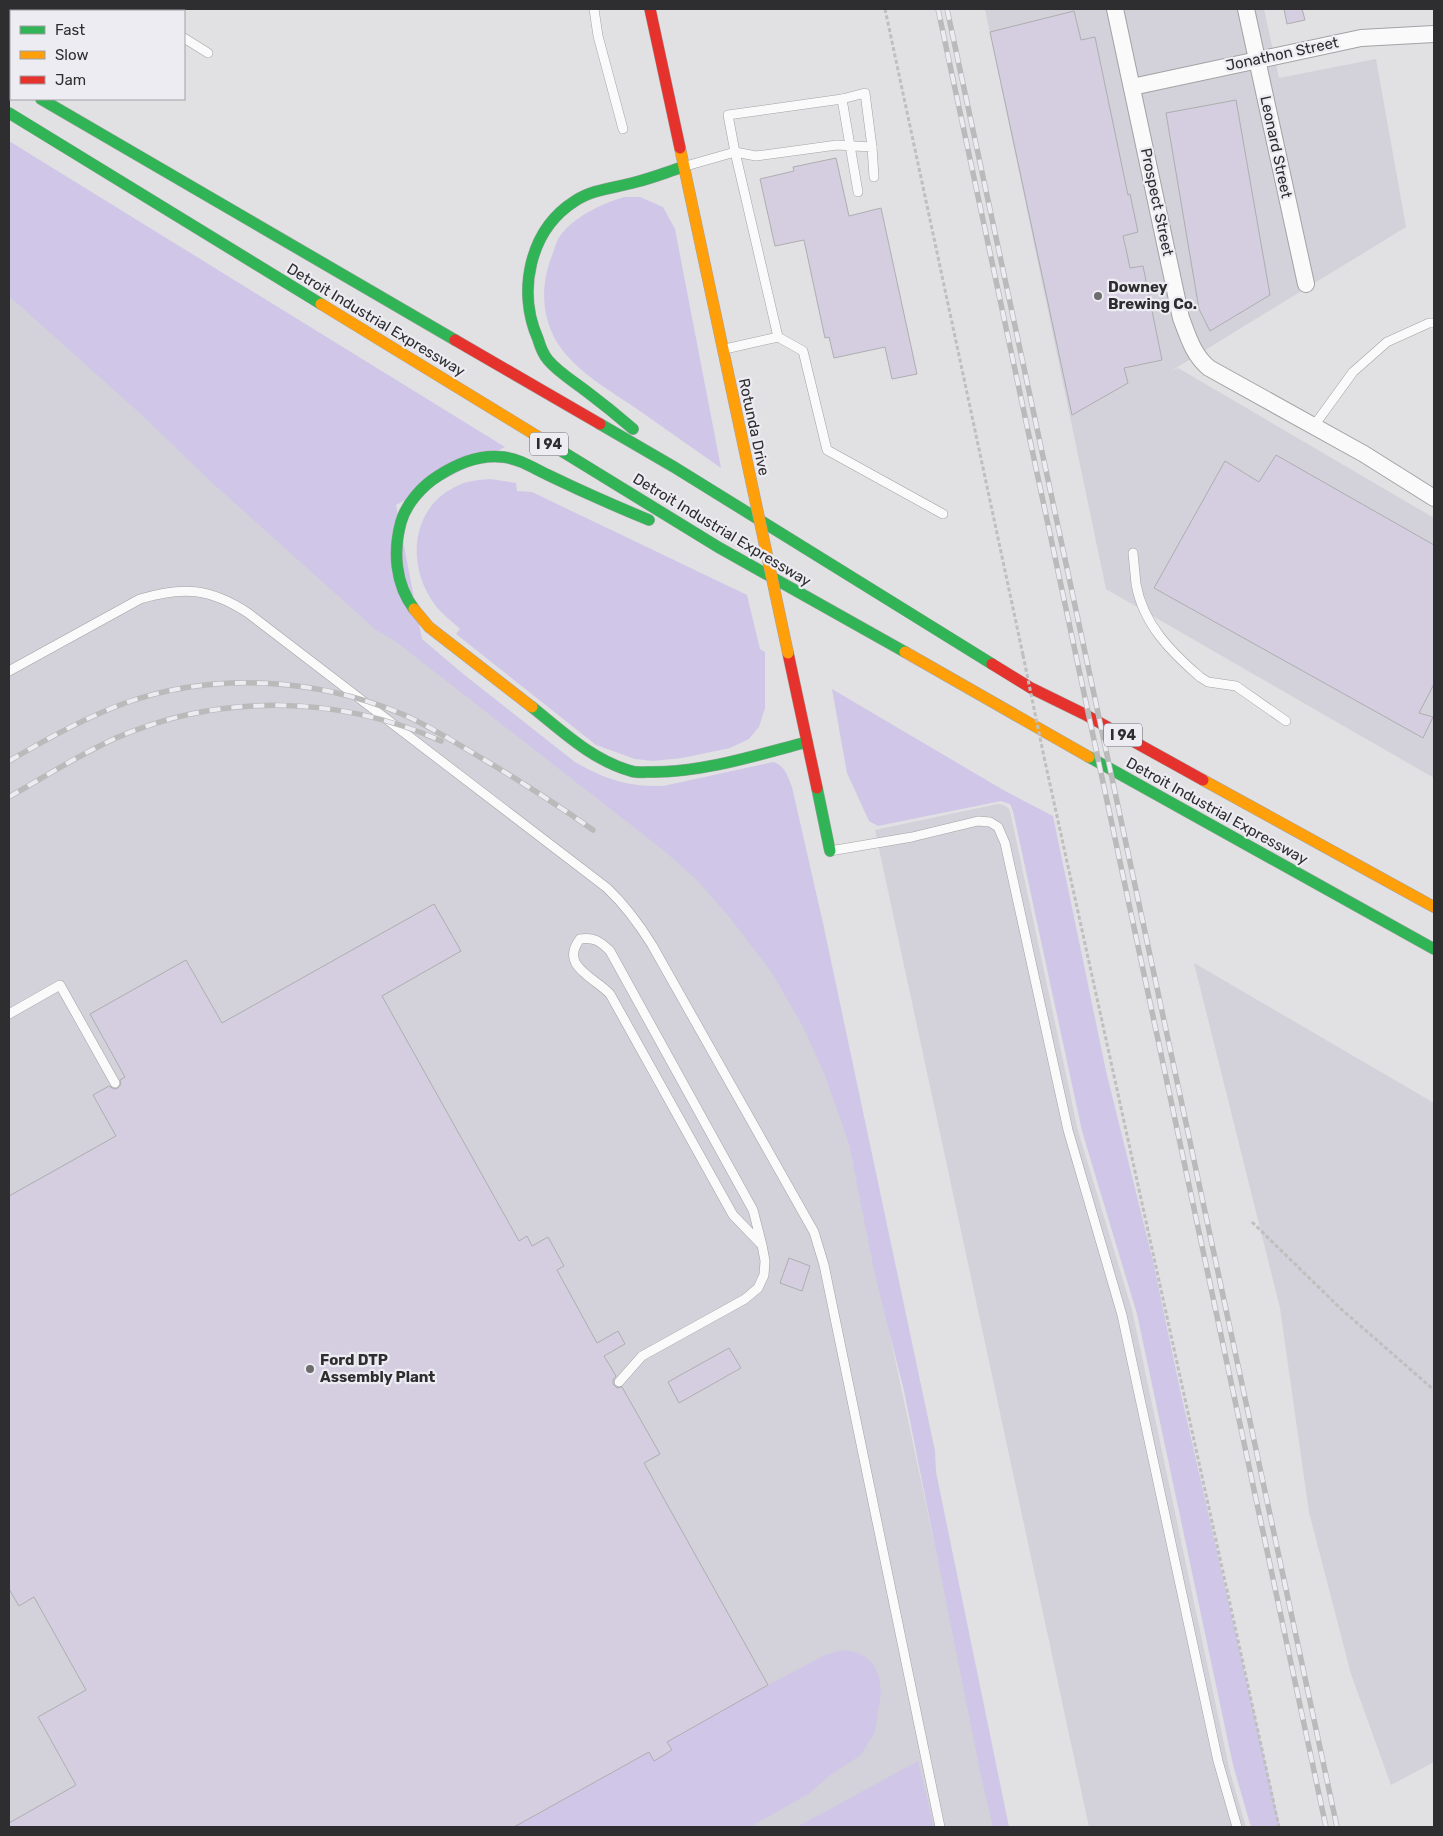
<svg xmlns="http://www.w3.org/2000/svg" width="1443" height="1836" viewBox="0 0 1443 1836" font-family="Rubik,sans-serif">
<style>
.built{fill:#d3d1d9}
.green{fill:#d0c7e8}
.building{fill:#d4cee0;stroke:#aeaeb0}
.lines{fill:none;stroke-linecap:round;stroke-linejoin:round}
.lane-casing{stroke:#a3a2a4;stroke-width:10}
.street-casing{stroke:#a3a2a4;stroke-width:18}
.fast-casing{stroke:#a3a2a4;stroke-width:12}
.slow-casing{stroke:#a3a2a4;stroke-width:12}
.jam-casing{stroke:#a3a2a4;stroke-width:12}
.path{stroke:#bfbfc0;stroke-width:3;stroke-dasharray:4 2.5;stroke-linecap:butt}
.lane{stroke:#fafafb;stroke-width:9}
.street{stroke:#fafafb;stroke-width:16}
.fast{stroke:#30b455;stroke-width:11}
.slow{stroke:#ff9f0a;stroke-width:11}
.jam{stroke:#e5322d;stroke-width:11}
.rail-casing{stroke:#bababb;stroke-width:5.5}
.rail{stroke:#edecf2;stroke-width:4;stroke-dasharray:11;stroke-linecap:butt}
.slow-bridge-casing{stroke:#a3a2a4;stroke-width:12;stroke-linecap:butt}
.path-bridge{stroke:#bfbfc0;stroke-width:3;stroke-dasharray:4 2.5;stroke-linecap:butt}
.slow-bridge{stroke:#ff9f0a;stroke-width:11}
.poi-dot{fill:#6d6c6f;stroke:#edecf2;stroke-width:2}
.labels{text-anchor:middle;stroke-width:4.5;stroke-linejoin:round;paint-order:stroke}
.shield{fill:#edecf2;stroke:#67676a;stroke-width:1}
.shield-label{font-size:14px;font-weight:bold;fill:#2e2e30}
.street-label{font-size:15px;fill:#2e2e30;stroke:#edecf2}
.poi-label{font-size:15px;font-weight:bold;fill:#2e2e30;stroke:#edecf2;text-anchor:start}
</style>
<rect width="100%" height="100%" fill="#e1e0e3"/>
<g class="built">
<path d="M985,9H1264L1279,78L1376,59L1406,227L1171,371L1178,368L1434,518V778L1106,589Z"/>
<path d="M9,232L315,574L612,810L770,774L995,1827H9Z"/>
<path d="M998,804L1004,805L1009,809L1011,816L1078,1131L1132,1310L1230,1772L1246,1827H1089L875,830Z"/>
<path d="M1194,963L1434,1103V1762L1391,1785L1351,1674L1309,1512L1280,1308Z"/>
</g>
<g class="green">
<path d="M9,141L505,447L396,505L422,639L462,673L575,762C605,779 628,787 663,786L773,762C785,765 788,777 792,787L823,923L935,1451L936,1472L1009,1827H993L981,1776L904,1391L875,1275L849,1144L824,1073L802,1025L772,973L730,918L697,880L663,850L395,641L376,630L209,480L144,417L9,296Z"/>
<path d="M624,197H640L663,207L675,229L721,468C693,448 665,429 637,409C615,394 589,379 570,359C544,333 538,295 550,261C553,254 555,245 558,239C572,217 601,204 624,197Z"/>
<path d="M490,479L516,483L517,491L532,492L747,595L760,649L765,652V708L759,727L749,739L730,748L682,758L653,761L635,759L596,745L456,634L460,629C451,620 439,612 433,602C407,565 411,510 453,488C465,481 477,480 490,479Z"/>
<path d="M832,689L1005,791L1053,816L1106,1071L1153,1261L1181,1394L1280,1827H1251L1233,1765L1137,1314L1082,1131L1013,811L1010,804L1001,801L878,826L869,821L847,773Z"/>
<path d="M842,1650L855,1652L866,1657L874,1665L879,1677L881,1693L875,1732L861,1755L829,1776L810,1793L750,1827H514L649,1752L654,1760L672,1751L667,1742L768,1685L825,1655Z"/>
<path d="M918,1761L934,1827H797Z"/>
</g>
<g class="building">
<path d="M1284,9H1302L1305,20L1287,24Z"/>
<path d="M1074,11L1081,40L1095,37L1128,195L1130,194L1138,232L1123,236L1126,249L1130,268L1143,266L1162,360L1124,368L1128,383L1072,415L990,32Z"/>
<path d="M1236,100L1270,295L1210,331L1199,309L1166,113Z"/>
<path d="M836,158L849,216L881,208L917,374L892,379L885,347L834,358L829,337L825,338L804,240L775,246L760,179L794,171L793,167Z"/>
<path d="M1276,455L1434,545V684L1419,713L1433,717L1423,738L1154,588L1225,461L1259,482Z"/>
<path d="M434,904L461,951L382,996L519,1241L527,1236L532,1246L548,1237L564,1266L557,1270L597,1343L618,1331L625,1344L604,1356L616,1376L613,1380V1384L617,1388L622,1387L660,1454L644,1463L768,1685L667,1742L672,1750L654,1761L649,1752L514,1827H9V1823L76,1785L38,1717L86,1690L34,1597L19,1606L9,1589V1196L116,1136L93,1095L109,1086L114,1089L118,1088L121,1084L120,1080L125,1077L90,1014L186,960L222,1023Z"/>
<path d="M789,1258L810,1266L802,1291L780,1283Z"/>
<path d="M729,1348L741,1368L679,1403L668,1382Z"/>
</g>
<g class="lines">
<defs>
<g id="lane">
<path d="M140,9L144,11"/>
<path d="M594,9L598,36L623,129"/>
<path d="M184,38L208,53"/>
<path d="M842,99L865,93L872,147"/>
<path d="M686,166L735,152L778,337L725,349"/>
<path d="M858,192L842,99L728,115L735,152L756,156L837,145L872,147L874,177"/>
<path d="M778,337L803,351L827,450L943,514"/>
<path d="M1313,427L1353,372L1387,342L1429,323H1434"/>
<path d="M1133,553C1134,564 1135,574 1136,584C1143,624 1171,652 1200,677L1208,682L1236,686L1286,721"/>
<path d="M9,671L140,599C183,586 210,588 248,613L607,888C625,905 639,924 652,945L814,1232L824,1265L940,1827"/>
<path d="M830,851L912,837L978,821L990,822L998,827L1005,843L1068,1130L1122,1315L1218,1761L1237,1827"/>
<path d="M9,1014L60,985L115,1083"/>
<path d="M619,1382L642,1356L745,1299L758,1288L764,1275L765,1261L762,1245L733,1215L610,994C594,977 559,966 580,939C594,937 600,941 610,951L753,1210L762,1245"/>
</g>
<g id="street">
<path d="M1115,9L1181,318C1188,336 1193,355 1209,368L1364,454L1434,498"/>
<path d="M1246,9L1306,284"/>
<path d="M1132,87L1361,38L1434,34"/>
</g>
<g id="fast">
<path d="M41,99L455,340"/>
<path d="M9,113L321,304"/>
<path d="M600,424L674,467L992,664"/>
<path d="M633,429C618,416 602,403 586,391C573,381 558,372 548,360C543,354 540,346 538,339C517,292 529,230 575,201C593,189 615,188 636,182C652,178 667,172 683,167"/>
<path d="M555,447L718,547L905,652"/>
<path d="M414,609C395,584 393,551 401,522C406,504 422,486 438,476C458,463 479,454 503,457C520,459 533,468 548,475C581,491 615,506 649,520"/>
<path d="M532,707C562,731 592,760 631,771C637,773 646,772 653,772C705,772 757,755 807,742"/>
<path d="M1089,757L1434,949"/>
<path d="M817,788L830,851"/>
</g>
<g id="slow">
<path d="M680,148L746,457"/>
<path d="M321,304L555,447"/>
<path d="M414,609L429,627L532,707"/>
<path d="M905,652L1089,757"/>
<path d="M1203,780L1434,907"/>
</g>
<g id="jam">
<path d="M650,9L680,148"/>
<path d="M9,78L11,80"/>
<path d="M455,340L600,424"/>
<path d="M788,653L817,788"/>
<path d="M992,664L1031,688L1084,714L1203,780"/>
</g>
</defs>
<use href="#lane" class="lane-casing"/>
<use href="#street" class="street-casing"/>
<use href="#fast" class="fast-casing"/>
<use href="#slow" class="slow-casing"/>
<use href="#jam" class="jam-casing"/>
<g class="path">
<path d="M885,9L1023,655"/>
<path d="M1044,757L1279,1827"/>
<path d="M1252,1222L1340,1308L1434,1390"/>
</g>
<use href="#lane" class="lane"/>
<use href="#street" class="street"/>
<use href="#fast" class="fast"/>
<use href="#slow" class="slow"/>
<use href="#jam" class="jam"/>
<defs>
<g id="rail">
<path d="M938,9L1326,1827"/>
<path d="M947,9L1337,1827"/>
<path d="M9,761C47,739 86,717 128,702C216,672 316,678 402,714C429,726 453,741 478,756C517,779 556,804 593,830"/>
<path d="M9,797C44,777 79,755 116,738C219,693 339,695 441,741"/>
</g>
</defs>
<use href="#rail" class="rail-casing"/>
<use href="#rail" class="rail"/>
<defs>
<path id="slow-bridge" d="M746,457L788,653"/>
</defs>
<use href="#slow-bridge" class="slow-bridge-casing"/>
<path class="path-bridge" d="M1023,655L1044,757"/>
<use href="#slow-bridge" class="slow-bridge"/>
</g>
<g class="poi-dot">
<circle cx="1098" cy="296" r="5"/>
<circle cx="310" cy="1369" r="5"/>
</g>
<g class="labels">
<g class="shield">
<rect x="530" y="432.5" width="38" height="23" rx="4"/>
<rect x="1104" y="723.5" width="38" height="23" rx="4"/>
</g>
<g class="shield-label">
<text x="549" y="449">I 94</text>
<text x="1123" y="740">I 94</text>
</g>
<g class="street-label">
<text transform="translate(1282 54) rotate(-12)" y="5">Jonathon Street</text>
<text transform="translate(1276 147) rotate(78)" y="5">Leonard Street</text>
<text transform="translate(1157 202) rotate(78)" y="5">Prospect Street</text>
<text transform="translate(376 320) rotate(31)" y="5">Detroit Industrial Expressway</text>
<text transform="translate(754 427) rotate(78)" y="5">Rotunda Drive</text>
<text transform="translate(722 530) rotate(31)" y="5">Detroit Industrial Expressway</text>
<text transform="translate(1217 811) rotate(29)" y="5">Detroit Industrial Expressway</text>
</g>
<g class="poi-label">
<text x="1108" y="292">Downey<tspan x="1108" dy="17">Brewing Co.</tspan></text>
<text x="320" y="1365">Ford DTP<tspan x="320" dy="17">Assembly Plant</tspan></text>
</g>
</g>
<rect width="1443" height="1836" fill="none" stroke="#2e2e30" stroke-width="20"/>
<rect x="10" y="10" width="175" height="90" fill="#edecf2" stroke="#a1a0a4"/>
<rect x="20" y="26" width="25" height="8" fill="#30b455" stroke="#a1a0a4"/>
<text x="55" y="35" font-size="15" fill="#2e2e30">Fast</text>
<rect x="20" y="51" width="25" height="8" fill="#ff9f0a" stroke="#a1a0a4"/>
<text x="55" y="60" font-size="15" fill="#2e2e30">Slow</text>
<rect x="20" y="76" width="25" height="8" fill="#e5322d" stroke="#a1a0a4"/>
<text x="55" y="85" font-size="15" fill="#2e2e30">Jam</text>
</svg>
